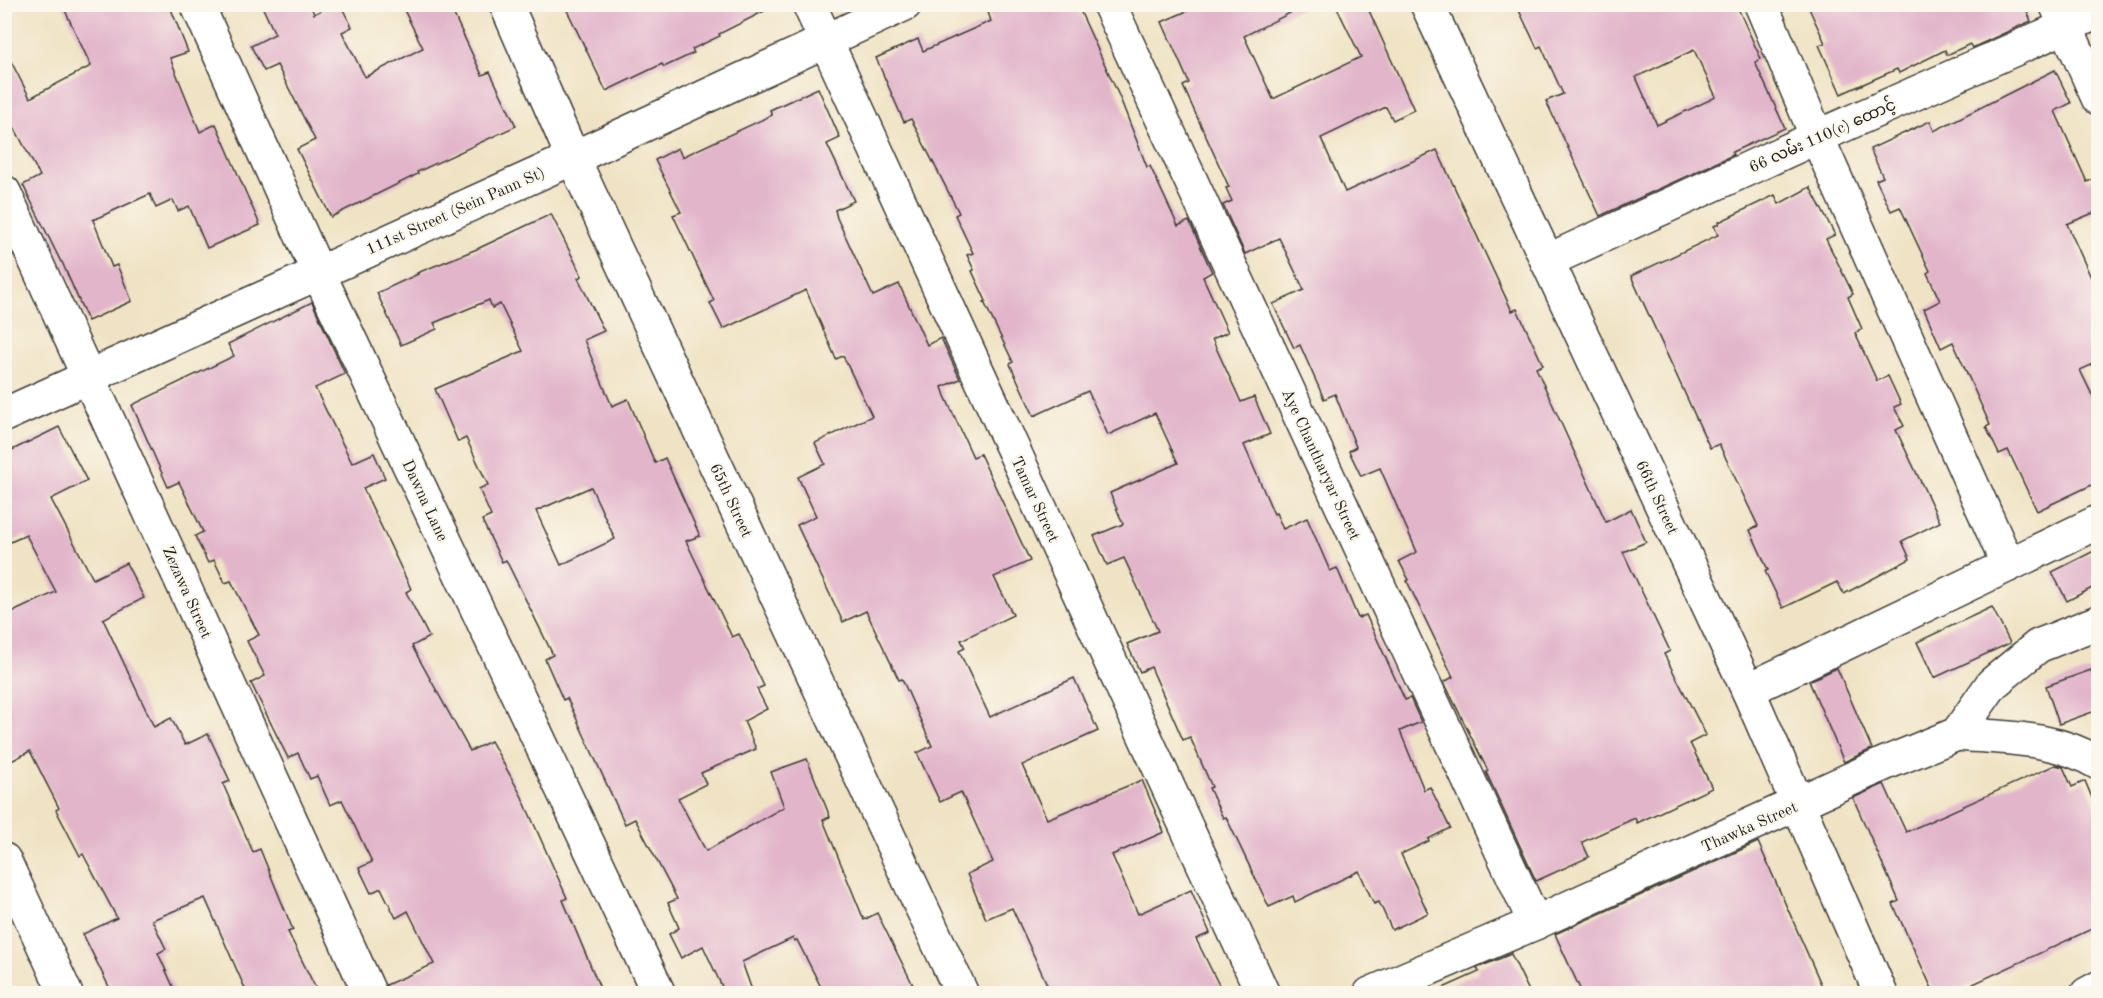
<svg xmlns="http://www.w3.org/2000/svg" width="2103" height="998" viewBox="0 0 2103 998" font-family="'Old Standard TT','Noto Sans Myanmar',serif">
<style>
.building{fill:#e2b5cb;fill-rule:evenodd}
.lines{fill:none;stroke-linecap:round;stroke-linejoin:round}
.minor-casing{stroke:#3c3a35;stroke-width:36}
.major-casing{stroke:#3c3a35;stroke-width:36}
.minor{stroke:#fff;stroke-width:33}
.major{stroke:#fff;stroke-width:33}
.labels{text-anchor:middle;stroke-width:4.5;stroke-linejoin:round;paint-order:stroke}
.street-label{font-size:16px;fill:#1c1c1c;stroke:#fbf7ec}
</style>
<rect width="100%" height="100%" fill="#fbf7ec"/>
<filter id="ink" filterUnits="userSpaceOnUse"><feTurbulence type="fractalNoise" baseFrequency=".0167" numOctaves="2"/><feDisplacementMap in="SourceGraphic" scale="12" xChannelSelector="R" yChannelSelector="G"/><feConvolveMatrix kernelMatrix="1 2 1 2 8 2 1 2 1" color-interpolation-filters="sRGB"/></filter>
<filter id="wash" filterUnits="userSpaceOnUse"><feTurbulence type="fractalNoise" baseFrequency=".008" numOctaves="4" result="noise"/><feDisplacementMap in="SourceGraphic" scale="24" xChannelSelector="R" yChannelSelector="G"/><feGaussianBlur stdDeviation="1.35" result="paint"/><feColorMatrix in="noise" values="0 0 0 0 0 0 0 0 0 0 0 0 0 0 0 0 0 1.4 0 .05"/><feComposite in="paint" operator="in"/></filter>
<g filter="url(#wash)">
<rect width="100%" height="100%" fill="#f0e3c5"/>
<g id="blocks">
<g class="building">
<path d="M62,4H169L188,52L170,58L200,132L216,124L260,225L207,248L189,206L178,211L173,200L156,208L150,194L93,220L112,267L117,265L132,301L88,321L62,262H61L23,185L40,176L4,108V48L30,98L91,66Z"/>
<path d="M261,4H310L314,14L334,4H340L352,27L342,32L365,77L423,48L401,4H449L482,75L490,72L516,126L417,172L418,174L331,217L297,149L315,140L277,65L264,71L251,46L275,34Z"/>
<path d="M564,4H778L719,34L720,36L692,49L694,53L664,67L662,64L606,91Z"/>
<path d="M1005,4H1077L1120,98L1147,167L1150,166L1178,226L1189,221L1211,270L1212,272L1203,277L1228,332L1212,339L1241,402L1254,397L1270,434L1244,445L1274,514L1276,513L1283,529L1307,518L1330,571L1337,568L1358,618L1366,615L1405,700L1410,698L1421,722L1400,731L1424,790L1430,787L1450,828L1428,839L1429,841L1401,854L1428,913L1392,930L1379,902L1374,904L1359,871L1295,902L1293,896L1269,907L1226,817L1223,818L1209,788L1212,787L1190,737L1183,740L1151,667L1140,672L1127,644L1158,631L1124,558L1107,565L1094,536L1123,524L1110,493L1178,463L1155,413L1108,435L1088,391L1034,416L1010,364L1013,362L984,302L986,301L972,271L974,270L967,255L973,253L955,215L959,213L911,119L904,122L876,58L918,39L923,51L991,21L988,12Z"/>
<path d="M1203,4H1308L1244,36L1273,99L1361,57L1335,4H1366L1414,110L1393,120L1386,107L1321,138L1345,192L1437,150L1512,311L1517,309L1543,365L1536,368L1606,522L1631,509L1646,542L1623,552L1670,651L1664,654L1706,735L1690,743L1712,788L1637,823L1635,818L1582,842L1589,857L1536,881L1486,772L1488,771L1444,682L1453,677L1407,581L1409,580L1399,561L1417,552L1380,468L1361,476L1349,451L1356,447L1335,394L1324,399L1300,345L1294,348L1273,304L1304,290L1279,238L1245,254L1223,205L1232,201L1226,188L1229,187L1183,86L1189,83L1162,22Z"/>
<path d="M1516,4H1736L1761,59L1755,62L1785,128L1732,152L1733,155L1600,216L1546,101L1563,94L1541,46L1537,48ZM1694,50L1716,97L1657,125L1636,77Z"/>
<path d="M1807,4H2024L2031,21L1972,48L1970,44L1947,55L1945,50L1899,73L1897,69L1841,94L1819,45L1825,43Z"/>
<path d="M2055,70L2071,103L2055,111L2087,182L2098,177V211L2067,224L2098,293V362L2080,370L2098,407V482L2037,511L2008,450L1999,454L1986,427L1990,425L1953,342L1941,348L1924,309L1940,301L1927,273L1930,271L1900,207L1891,211L1876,180L1883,177L1870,149L1930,121L1934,131Z"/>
<path d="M818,88L840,138L827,144L854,201L835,210L837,218L873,296L899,284L927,345L941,338L960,379L942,387L945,396L973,457L980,454L1030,561L994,577L1013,615L961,640L965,648L959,651L990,717L1074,678L1098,731L1022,765L1047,819L1142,780L1164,832L1112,855L1138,914L1191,890L1210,933L1196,939L1223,993H1051L1012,908L986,919L967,874L993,862L961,792L940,802L917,753L932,746L902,679L899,680L866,611L843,622L797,525L816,516L798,477L825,464L815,443L872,416L843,356L836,359L806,290L723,329L710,303L714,301L673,215L681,212L655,160L678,148L682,157L772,115L770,110Z"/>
<path d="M1810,187L1835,235L1826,239L1853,294L1848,297L1862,329L1855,333L1877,381L1888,376L1901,404L1894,407L1904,426L1896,430L1940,522L1902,541L1910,559L1844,594L1837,582L1783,608L1765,571L1768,570L1750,530L1758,526L1719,444L1710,448L1631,276L1718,235L1714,226L1719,224V222L1775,195L1779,204Z"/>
<path d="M551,214L582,276L578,278L604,331L584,340L612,406L628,399L655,463L665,458L700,536L686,541L732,637L739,634L764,686L757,689L767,709L744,721L756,749L701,773L706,784L678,798L706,851L784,807L771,772L807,759L830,817L823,820L864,920L877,913L917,993H824L797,940L794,941L793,938L742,962L753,993H725L703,946L681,958L669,934L679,928L668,903L677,899L635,819L625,824L567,698L563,700L545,659L553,655L506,560L502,562L482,520L491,516L479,489L488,485L466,438L458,442L435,389L523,351L500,304L492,308L489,300L434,323L437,329L401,345L377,293L418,274L417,273L477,249ZM591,487L615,539L561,565L536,511Z"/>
<path d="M312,302L345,374L315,388L352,463L374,453L385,478L363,488L411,589L406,592L429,637L412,646L470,751L491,741L521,795L567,898L563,900L602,993H388L386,985L434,964L408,911L396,918L381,888L371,893L359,868L372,862L342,800L330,805L317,776L310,779L298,753L288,758L251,683L265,676L247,641L259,635L231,581L225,583L214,560L208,563L195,536L203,532L179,482L168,487L132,405L234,356L228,344Z"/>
<path d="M59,427L87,481L51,499L93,579L126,563L144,598L103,619L154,727L171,718L185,745L208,734L230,781L223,784L253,852L260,849L293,930L288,932L318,993H247L205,898L152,920L166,949L158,953L176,993H112L83,934L117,918L83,854L80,856L56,810L59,808L30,751L4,765V616L56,592L26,535L4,545V454Z"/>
<path d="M2098,549V585L2067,601L2052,572Z"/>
<path d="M1992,607L2010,643L1934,678L1917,642Z"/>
<path d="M1837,668L1872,749L1844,762L1809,681Z"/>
<path d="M2091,670L2098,690V710L2059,724L2046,686Z"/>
<path d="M2055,765L2063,767L2072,787L2085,781L2098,812V926L1954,993H1934L1893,904L1899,901L1853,798L1884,784L1906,832Z"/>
<path d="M1758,842L1825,993H1582L1555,934Z"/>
<path d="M1511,954L1530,993H1432L1479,972L1477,968Z"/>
</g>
</g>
</g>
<g filter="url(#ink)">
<use href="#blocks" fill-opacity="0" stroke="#3c3a35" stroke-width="1.5"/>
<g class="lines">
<defs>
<g id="minor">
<path d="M197,4L318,272L659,994"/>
<path d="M506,4L573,158L962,994"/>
<path d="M809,4L1263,994"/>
<path d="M1109,4L1535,923"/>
<path d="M1427,4L1748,690L1881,994"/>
<path d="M1761,4L1817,137L2008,565"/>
<path d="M2056,4L2098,98"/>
<path d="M4,192L370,994"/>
<path d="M1547,261L1817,137L2098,12"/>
<path d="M4,415L573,158L905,4"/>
<path d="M1748,690L2098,522"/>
<path d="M1957,734C2005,738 2056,737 2098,763"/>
<path d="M4,860L66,994"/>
<path d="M1370,994L1535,923L1886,763L1957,734L1992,684L2038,646L2098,622"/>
</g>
<path id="major" d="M2087,994L2098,988"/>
</defs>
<use href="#minor" class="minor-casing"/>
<use href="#major" class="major-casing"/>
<use href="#minor" class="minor"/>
<use href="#major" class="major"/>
</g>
</g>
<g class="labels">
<g class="street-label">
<text transform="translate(1822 135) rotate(-24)" y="6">66 လမ်း 110(c) ထောင့်</text>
<text transform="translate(455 210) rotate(-24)" y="6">111st Street (Sein Pann St)</text>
<text transform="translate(1322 464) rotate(65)" y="6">Aye Chantharyar Street</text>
<text transform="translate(1658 497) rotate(65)" y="6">66th Street</text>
<text transform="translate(1036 499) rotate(65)" y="6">Tamar Street</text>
<text transform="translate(426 500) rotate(65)" y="6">Dawna Lane</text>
<text transform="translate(732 500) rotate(65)" y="6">65th Street</text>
<text transform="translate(188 592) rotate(66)" y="6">Zezawa Street</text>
<text transform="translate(1749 826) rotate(-24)" y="6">Thawka Street</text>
</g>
</g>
<rect width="2103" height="998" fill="none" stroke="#fbf7ec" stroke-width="24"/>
</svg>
